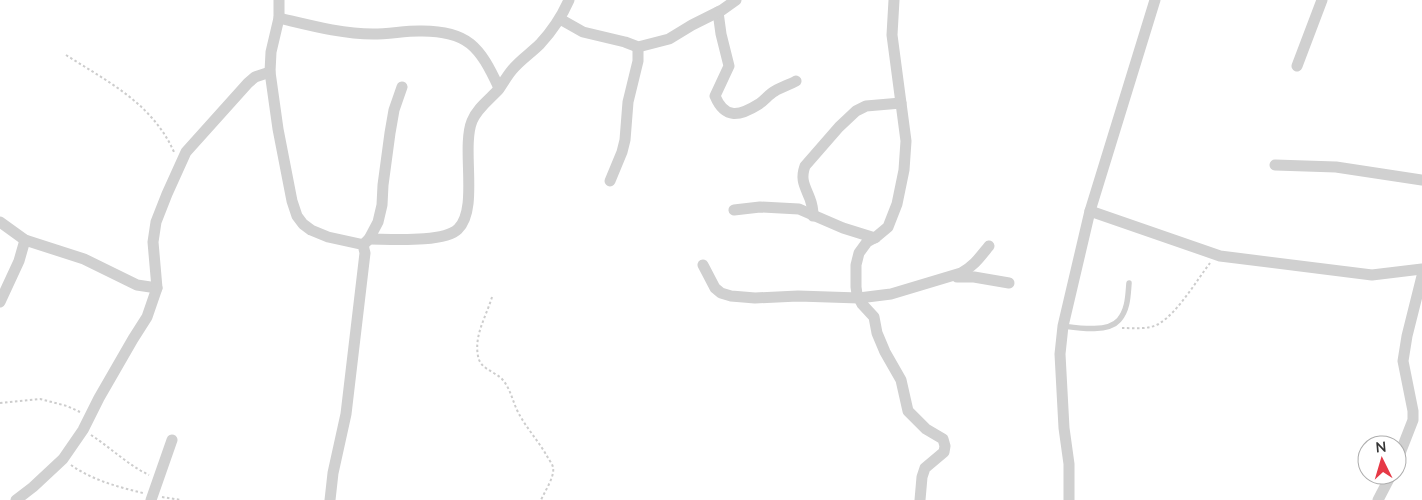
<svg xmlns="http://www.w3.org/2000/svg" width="1422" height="500" viewBox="0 0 1422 500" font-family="Lato,sans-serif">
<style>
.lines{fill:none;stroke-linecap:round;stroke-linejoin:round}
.path{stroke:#cdcdcd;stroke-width:2;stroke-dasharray:2.5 2.5;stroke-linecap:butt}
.service{stroke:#d0d0d0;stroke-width:5.5}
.minor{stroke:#d0d0d0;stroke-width:11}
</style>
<rect width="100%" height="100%" fill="#fff"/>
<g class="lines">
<g class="path">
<path d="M66,55C108,82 152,103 174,152"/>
<path d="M492,297C486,317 474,335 478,356C480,369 494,371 502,379C510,388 512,399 517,410C525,427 539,441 548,458C550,461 553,465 553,468C555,476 544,493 541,500"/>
<path d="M1122,328C1134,328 1150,330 1160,323C1178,312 1197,280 1210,263"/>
<path d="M0,403L40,399L67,406L80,412"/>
<path d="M91,435C111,448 128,465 149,475"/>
<path d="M71,465C92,480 118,487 143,493"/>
<path d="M162,497L181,500"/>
</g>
<path class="service" d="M1063,326C1078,328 1108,333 1119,320C1128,310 1128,295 1129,283"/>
<g class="minor">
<path d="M279,0V18L271,52L270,72L278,129L292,201L297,216L303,224L311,230L328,237L360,244L363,245L365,253L346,414L333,473L330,500"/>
<path d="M894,0L892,35L906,141L904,170L897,204L888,227L876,237L867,242L859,253L856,265V287L857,294L862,304L874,317L877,333L885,352L901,380L908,411L926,429L943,439L945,446L944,452L925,468L922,477L920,500"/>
<path d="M718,12L721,34L729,66L715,96C725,120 740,116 759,104C765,100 769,94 775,91C781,87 789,85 796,81"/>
<path d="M279,18C309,25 342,34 373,34C389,34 404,31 419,31C468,30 480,47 499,88"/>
<path d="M560,19L583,32L625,42L638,47L669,39L692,25L722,10L736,0"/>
<path d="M1297,66L1322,0"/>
<path d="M1275,165L1336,167L1422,180"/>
<path d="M610,181L622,152L625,140L628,102L638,61V47"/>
<path d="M734,210L760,207L799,209L843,228L875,238"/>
<path d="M1090,211L1220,256L1372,275L1422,269"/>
<path d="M813,216C813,210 812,204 810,199C805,186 800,180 805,166L839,127L856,111L866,106L901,103"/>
<path d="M0,222L25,240L84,259L137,285L157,288"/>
<path d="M369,239C389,239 444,243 458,229C479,209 461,148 472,121C477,108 490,99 499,89C503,83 507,76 512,70C520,60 531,53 540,44C552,31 562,16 569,0"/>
<path d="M364,244L369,239L378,222L382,205L383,185L390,133L394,110L402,87"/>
<path d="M703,265L715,288L721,293L731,296L755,298L798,296L859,298L891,294L961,273C974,266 980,257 989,246"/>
<path d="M957,277H974L1009,283"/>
<path d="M0,302L19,261L25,240"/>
<path d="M1397,461L1413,420V411L1403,361L1407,336L1422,276"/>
<path d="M16,500L33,487L63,459L83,430L99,398L133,339L147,317L157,288L153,242L156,222L167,194L186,152L248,83L255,77L270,72"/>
<path d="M151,500L172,440"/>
<path d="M1069,500V464L1064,428L1060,354L1063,326L1090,211L1155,0"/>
<path d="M1378,500L1391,475"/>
</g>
</g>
<g transform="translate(1382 460) rotate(355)"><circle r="24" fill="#ffffff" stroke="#adadad"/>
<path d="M0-4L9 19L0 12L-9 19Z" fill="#e63946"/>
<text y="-8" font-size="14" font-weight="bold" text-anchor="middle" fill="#333333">N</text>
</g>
</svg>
